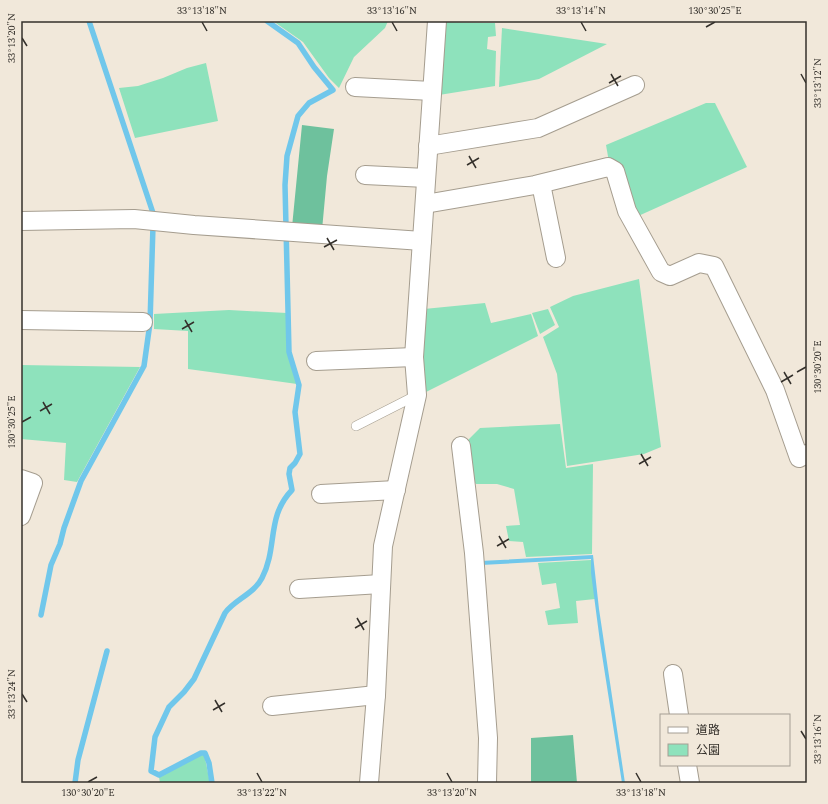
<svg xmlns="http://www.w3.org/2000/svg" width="828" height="804" viewBox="0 0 828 804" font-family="Spectral,'Noto Sans JP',serif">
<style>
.green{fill:#8ee2bc}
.forest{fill:#6ec19d}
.water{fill:#70c7eb}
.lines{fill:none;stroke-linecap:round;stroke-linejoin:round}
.stream{stroke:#70c7eb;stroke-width:5.5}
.service-casing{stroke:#a59d8f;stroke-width:10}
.minor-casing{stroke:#a59d8f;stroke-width:20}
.service{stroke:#fff;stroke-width:9}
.minor{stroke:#fff;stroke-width:18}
.ticks{fill:none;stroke:#34302b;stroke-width:1.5}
.neatline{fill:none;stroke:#34302b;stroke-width:1.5}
.ticks-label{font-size:10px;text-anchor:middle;fill:#34302b}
</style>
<rect width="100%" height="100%" fill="#f1e8da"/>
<g class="green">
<path d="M273,21H388L385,28L354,57L339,88L329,78L303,42Z"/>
<path d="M442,22L495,23L496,36L488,37L487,49L496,51L495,86L439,95Z"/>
<path d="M502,28L607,44L539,79L499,87Z"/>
<path d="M206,63L218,121L135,138L119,88L138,86L163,78L187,68Z"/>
<path d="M706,103H715L747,167L636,217L609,162L606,145Z"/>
<path d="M639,279L661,447L644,454L567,466L557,374L543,337L559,327L550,307L573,296Z"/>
<path d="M485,303L491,323L531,314L538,336L422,394L424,309Z"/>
<path d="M548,309L555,325L540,334L532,313Z"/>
<path d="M229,310L287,313L288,351L297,384L188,369V331L154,329V314Z"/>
<path d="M21,365L140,367L77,482L64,480L66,443L21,439Z"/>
<path d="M560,424L566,468L593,464L592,554L526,557L523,542L509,541L506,526L520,525L514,489L497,484H476L470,477L466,442L480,428Z"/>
<path d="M591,560L595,599L576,601L578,623L548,625L545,611L560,608L556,583L542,585L538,563Z"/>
<path d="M201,755H204L206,763L210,783H160L159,777Z"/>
</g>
<g class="forest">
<path d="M302,125L334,129L327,176L322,230L292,227Z"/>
<path d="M573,735L577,783H531V738Z"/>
</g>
<path class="water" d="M593,555L599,609L625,783H622L600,642L591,573V559L481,565L480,561Z"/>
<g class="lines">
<g class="stream">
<path d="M41,615L51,565L60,544L64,528L81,481L144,366L150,323L153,226V213L89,21"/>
<path d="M75,783L78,760L107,651"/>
<path d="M212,783L209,763L205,753H201L159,775L151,771L155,737L169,707L184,692L194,679L225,613C234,600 254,594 262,578C278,547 266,517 292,490L289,474L290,468L295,463L300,454L295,412L299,385L289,352L285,185L287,156L298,116L309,103L333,90L314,67L298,43L267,21"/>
</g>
<defs>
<path id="service" d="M356,426L417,395"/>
<g id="minor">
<path d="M355,87L432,91"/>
<path d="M428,146L538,128L635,85"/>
<path d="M365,175L426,178"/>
<path d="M541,184L556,258"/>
<path d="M425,204L535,185L608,167L615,171L627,211L661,272L670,276L699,263L714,266L775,390L799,458L807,454"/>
<path d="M21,221L134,219L194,225L422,241"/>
<path d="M21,320L143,322"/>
<path d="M316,361L414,357"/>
<path d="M461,446L474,553L488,738L487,783"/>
<path d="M21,479L33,483L21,516"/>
<path d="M321,494L396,490"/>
<path d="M299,589L381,584"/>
<path d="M673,674L679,715"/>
<path d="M272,706L376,695"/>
<path d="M687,765L690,783"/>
<path d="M369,783L376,695L383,546L417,395L414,357L437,21"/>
</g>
</defs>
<use href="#service" class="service-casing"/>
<use href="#minor" class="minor-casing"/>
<use href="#service" class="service"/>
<use href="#minor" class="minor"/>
</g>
<path class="ticks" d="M202,22L207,31M392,22L397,31M581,22L586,31M706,27L715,22M22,38L27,46M611,74L618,86M801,74L806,83M609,83L621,76M469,156L476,168M467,165L479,158M327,238L334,250M324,247L337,240M185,320L192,332M182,329L194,322M784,372L791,384M797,372L806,367M781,382L793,375M43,402L50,414M40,411L52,404M22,422L31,417M641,454L648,466M639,464L651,457M499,536L506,548M497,546L509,539M357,618L364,630M355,628L367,621M22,694L27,702M215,700L222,712M213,710L225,703M801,731L806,739M257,773L262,782M447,773L452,782M636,773L641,782M88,782L97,777"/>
<rect width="828" height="804" fill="none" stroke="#f1e8da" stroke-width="44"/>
<rect x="660" y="714" width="130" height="52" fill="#f1e8da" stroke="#a59e94"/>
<rect x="668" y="727" width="20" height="6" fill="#ffffff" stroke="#a59e94"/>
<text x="696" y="734" font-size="12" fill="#34302b">道路</text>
<rect x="668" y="744" width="20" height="12" fill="#8ee2bc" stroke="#a59e94"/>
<text x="696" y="754" font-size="12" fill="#34302b">公園</text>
<rect x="22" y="22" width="784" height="760" class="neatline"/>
<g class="ticks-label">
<text x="202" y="14">33°13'18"N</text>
<text x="392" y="14">33°13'16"N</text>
<text x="581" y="14">33°13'14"N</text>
<text x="715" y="14">130°30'25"E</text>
<text transform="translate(11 38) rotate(-90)" y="4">33°13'20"N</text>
<text transform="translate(817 83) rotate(-90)" y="4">33°13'12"N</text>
<text transform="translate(817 367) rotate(-90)" y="4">130°30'20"E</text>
<text transform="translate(11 422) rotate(-90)" y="4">130°30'25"E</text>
<text transform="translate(11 694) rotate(-90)" y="4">33°13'24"N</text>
<text transform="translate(817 739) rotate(-90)" y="4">33°13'16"N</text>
<text x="88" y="796">130°30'20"E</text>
<text x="262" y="796">33°13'22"N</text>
<text x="452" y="796">33°13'20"N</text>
<text x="641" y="796">33°13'18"N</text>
</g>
</svg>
